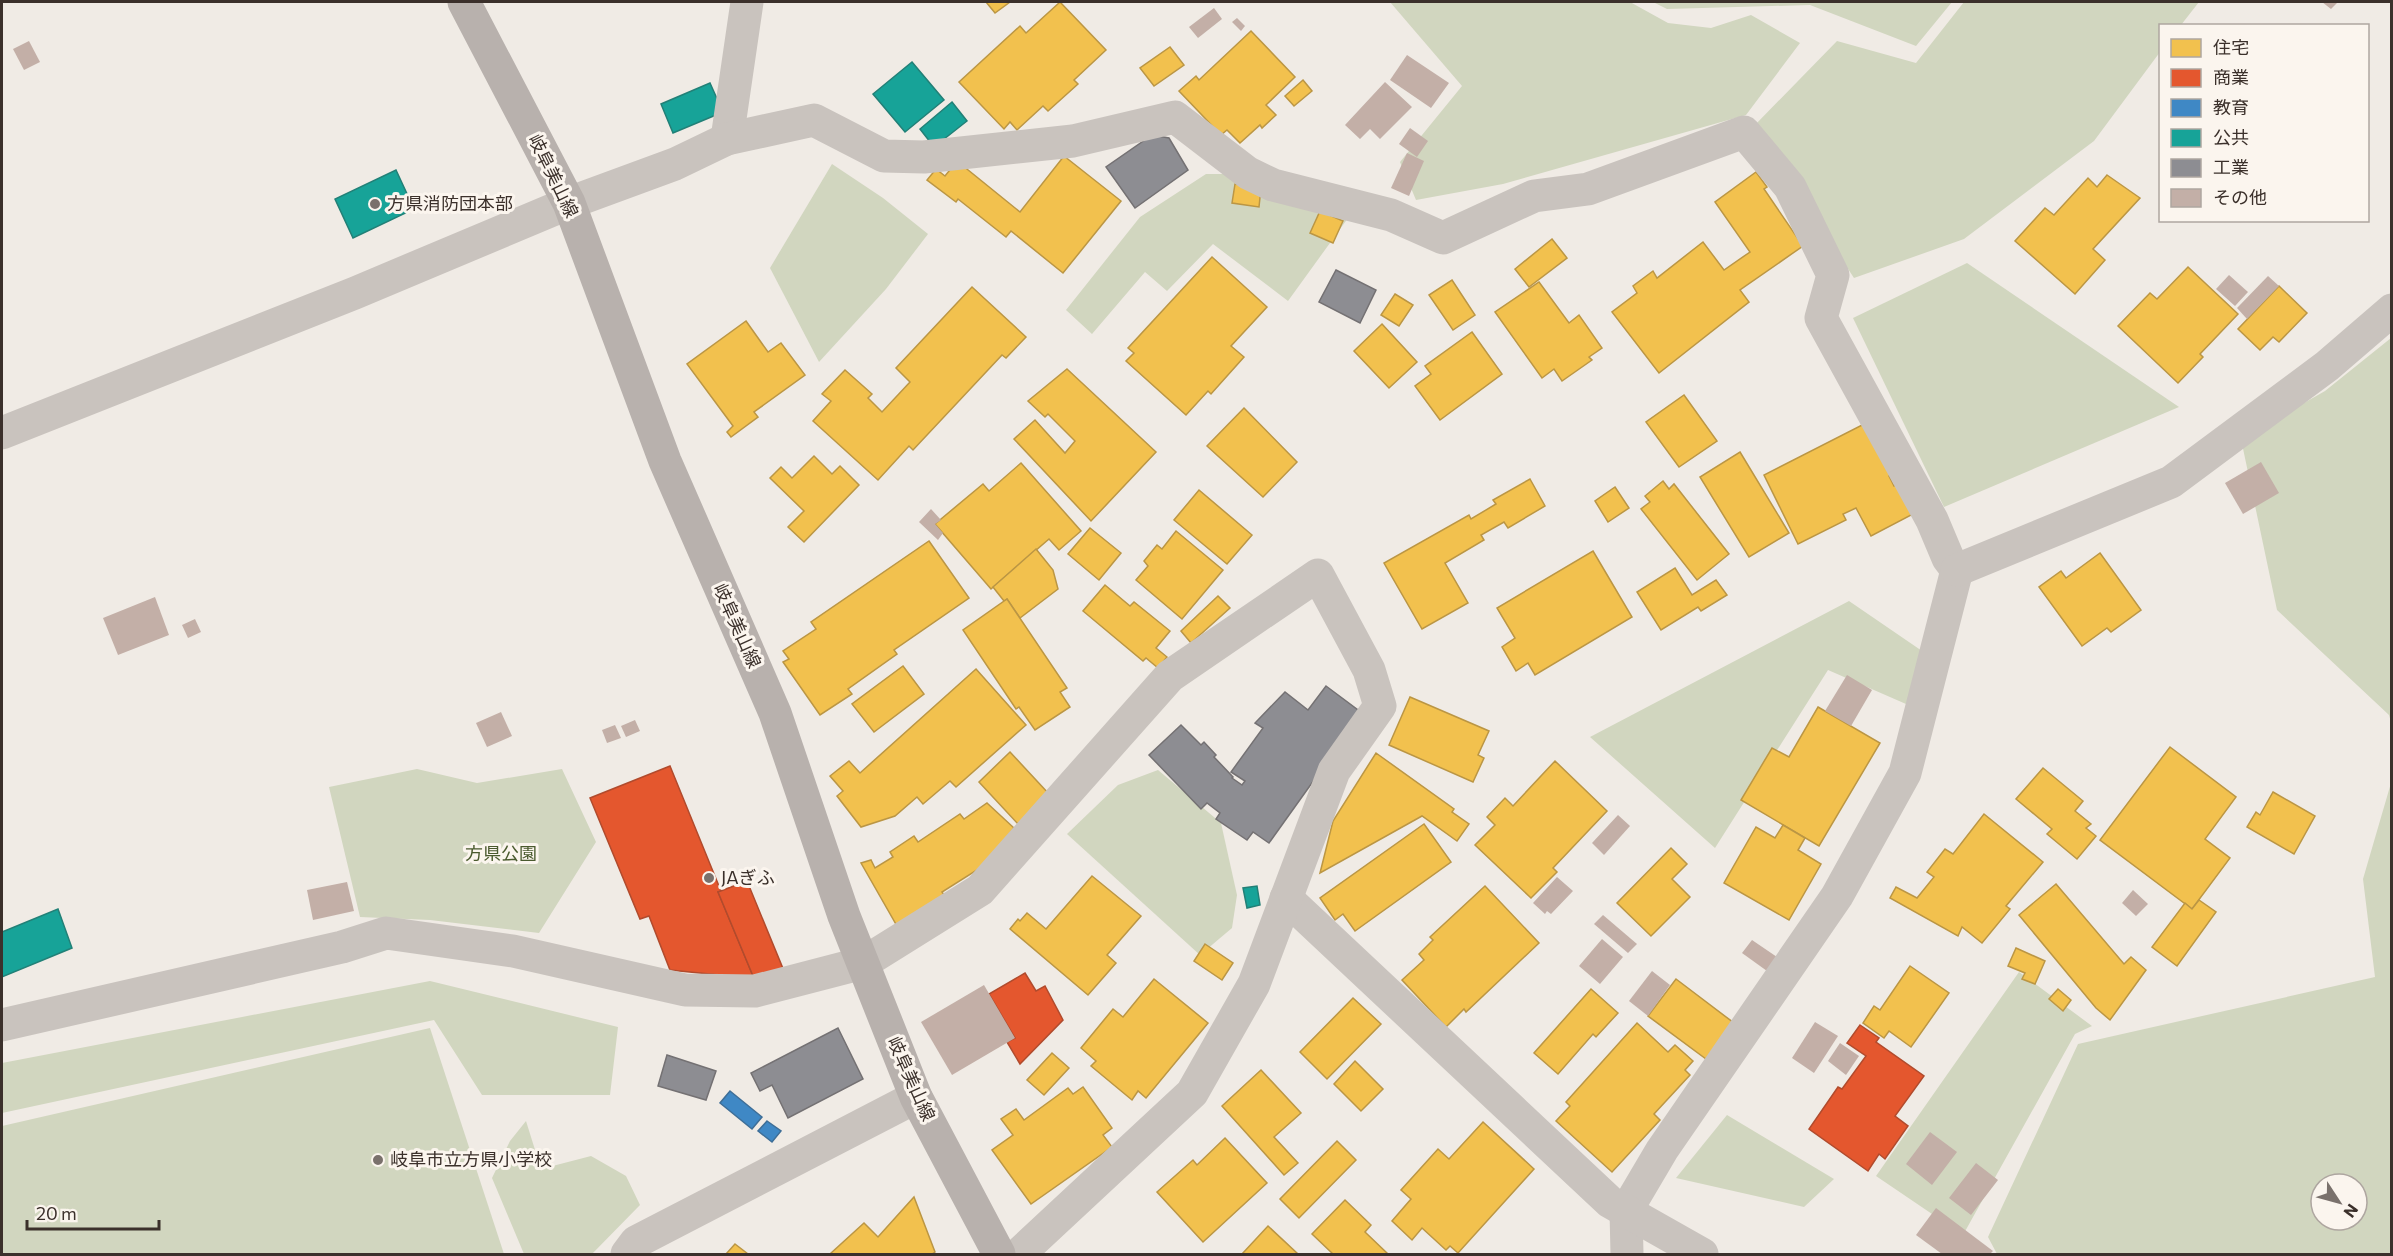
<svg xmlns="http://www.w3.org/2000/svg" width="2393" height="1256" viewBox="0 0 2393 1256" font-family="Commissioner,'Noto Sans JP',sans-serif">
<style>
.green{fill:#d1d6bf;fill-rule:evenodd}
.homes{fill:#f2c14e;stroke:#bb9644;stroke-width:1.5}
.shops{fill:#e4572e;stroke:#b14b2d;stroke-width:1.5}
.schools{fill:#3f88c5;stroke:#3e6e97;stroke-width:1.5}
.public{fill:#17a398;stroke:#228077;stroke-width:1.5}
.industry{fill:#8d8d92;stroke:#747173;stroke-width:1.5}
.building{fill:#c3afa7}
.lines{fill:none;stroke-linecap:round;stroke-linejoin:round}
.minor{stroke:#c9c3be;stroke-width:33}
.primary{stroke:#b8b1ad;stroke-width:33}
.poi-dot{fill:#7a716c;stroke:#fbf5ee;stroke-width:2}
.labels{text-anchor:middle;stroke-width:6;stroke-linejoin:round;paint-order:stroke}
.street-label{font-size:18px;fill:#3b302b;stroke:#fbf5ee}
.poi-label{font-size:18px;fill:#3b302b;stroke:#fbf5ee;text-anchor:start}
.park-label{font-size:18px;fill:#4a5a2e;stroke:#fbf5ee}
</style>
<rect width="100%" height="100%" fill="#f0ebe5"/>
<g class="green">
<path d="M1390,2H1630L1668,23L1711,28L1751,15L1800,43L1746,115L1503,184L1416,200L1400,162L1462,86Z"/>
<path d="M1653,2H1952L1916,46L1810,5L1667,9Z"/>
<path d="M1964,2H2199L2181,25L2160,26V52L2094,141L1964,239L1854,278L1754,126L1837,41L1916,63Z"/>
<path d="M832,164L883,198L928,234L886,289L819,362L770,268Z"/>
<path d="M1206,174H1261L1356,207L1288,301L1213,244L1167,291L1145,272L1092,334L1066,310L1140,217Z"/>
<path d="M1967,263L2179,407L1944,507L1853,318Z"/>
<path d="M2391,338V722L2389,715L2277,610L2241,439L2325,391Z"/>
<path d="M1849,601L1925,653L1906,704L1828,670L1715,848L1590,737Z"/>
<path d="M417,769L477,783L562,769L596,842L539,933L430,920L360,917L329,787Z"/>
<path d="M1158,770L1221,823L1237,895L1232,928L1200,955L1067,834L1118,785Z"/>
<path d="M2391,783V1254H1997L1988,1237L2078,1044L2375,977L2363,879ZM2321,1184H2357V1220H2321Z"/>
<path d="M2019,972L2092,1026L2075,1034L1963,1235L1876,1176Z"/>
<path d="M430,981L618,1027L610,1095H482L434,1020L2,1113V1063Z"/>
<path d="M430,1028L504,1254H2V1126Z"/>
<path d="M1727,1115L1834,1179L1804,1207L1676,1178Z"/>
<path d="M526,1121L541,1169L591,1156L626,1176L640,1205L592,1254H524L492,1178L510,1141Z"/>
</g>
<g class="homes">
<path d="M986,2H1010L995,13Z"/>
<path d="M1060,2L1106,50L1074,80L1078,84L1048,111L1043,106L1017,130L1010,122L1004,129L959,82L1020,26L1026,33Z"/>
<path d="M1251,31L1295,77L1266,105L1276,115L1262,128L1260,125L1240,143L1227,130L1221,135L1179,91L1196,76L1199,80Z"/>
<path d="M1170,47L1184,65L1154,86L1140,68Z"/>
<path d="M1303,80L1312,91L1294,106L1285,96Z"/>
<path d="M1064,156L1121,201L1063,273L1011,231L1006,237L958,199L956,202L927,180L936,169L945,176L957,161L1020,212Z"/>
<path d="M1756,172L1767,187L1764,189L1803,246L1740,290L1749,302L1659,373L1612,312L1637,293L1633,286L1653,271L1657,278L1703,242L1724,270L1750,252L1715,202Z"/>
<path d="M2107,175L2140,198L2093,249L2105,260L2075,294L2015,241L2045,208L2054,215L2088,178L2097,187Z"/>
<path d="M1235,184L1261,188L1259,207L1232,203Z"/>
<path d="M1320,211L1343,221L1333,243L1310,233Z"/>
<path d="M1552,239L1567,258L1529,287L1515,269Z"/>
<path d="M1212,257L1267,307L1231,346L1244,357L1211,394L1208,391L1186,415L1126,361L1134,353L1128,348Z"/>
<path d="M2188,267L2238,314L2200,354L2203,357L2178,383L2118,326L2150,293L2157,299Z"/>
<path d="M1452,280L1475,315L1453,330L1429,295Z"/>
<path d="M1539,282L1569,323L1579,315L1602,348L1589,357L1592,360L1562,381L1554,369L1542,378L1495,312Z"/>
<path d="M2279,286L2307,313L2279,342L2273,337L2260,350L2238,329Z"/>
<path d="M972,287L1026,337L1006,358L1002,355L913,450L909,446L878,480L813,421L831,401L822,394L845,370L872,394L868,398L882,412L910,382L896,368Z"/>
<path d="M1395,294L1413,305L1399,326L1381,315Z"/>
<path d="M746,321L768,352L781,343L805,375L754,412L758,417L731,437L727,432L733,426L687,364Z"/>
<path d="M1382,324L1417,362L1389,388L1354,351Z"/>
<path d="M1472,332L1502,374L1440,420L1415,386L1431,374L1425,366Z"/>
<path d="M1067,369L1156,452L1091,521L1014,439L1035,420L1065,453L1075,441L1048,414L1045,417L1028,401Z"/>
<path d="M1684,395L1717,441L1679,467L1646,422Z"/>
<path d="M1244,408L1297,462L1263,497L1207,446Z"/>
<path d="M1866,423L1892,474L1889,476L1894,486L1899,483L1915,513L1871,536L1856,508L1843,514L1846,520L1798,544L1764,475Z"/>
<path d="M1740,452L1789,533L1749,557L1700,477Z"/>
<path d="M814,456L832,474L840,466L859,485L804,542L788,527L804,511L770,478L781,467L792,478Z"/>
<path d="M1021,463L1081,531L1059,550L1049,539L991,589L935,524L983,484L989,491Z"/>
<path d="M1530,479L1545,506L1508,528L1504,522L1481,535L1484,540L1445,563L1468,603L1422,629L1384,563L1469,515L1471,519L1496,504L1493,500Z"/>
<path d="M1663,481L1669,489L1674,484L1729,554L1697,580L1641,509L1650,502L1645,496Z"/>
<path d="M1615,487L1629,508L1608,522L1595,501Z"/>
<path d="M1199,490L1252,535L1227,564L1174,520Z"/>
<path d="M1090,528L1121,553L1099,580L1068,554Z"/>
<path d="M1176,531L1223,570L1182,619L1136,580L1148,566L1144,561L1157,545L1162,549Z"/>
<path d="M929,541L969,598L894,650L897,654L848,689L852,694L820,715L783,662L789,659L783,651L816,629L811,622Z"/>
<path d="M1036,549L1053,570L1058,589L1020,618L1007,599L1004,601L993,587Z"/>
<path d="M1593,551L1632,617L1535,675L1528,663L1516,671L1502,647L1515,638L1497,608Z"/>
<path d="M2100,553L2141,610L2111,632L2107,628L2082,646L2039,587L2061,571L2066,578Z"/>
<path d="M1675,568L1692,595L1716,580L1727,595L1701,611L1698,607L1661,630L1637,592Z"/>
<path d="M1105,585L1130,606L1134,602L1170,631L1156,648L1167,657L1158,668L1146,658L1143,661L1083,611Z"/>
<path d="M1218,596L1230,608L1191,643L1181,631Z"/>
<path d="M1007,599L1067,688L1060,692L1070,707L1035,730L1019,707L1016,709L963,630Z"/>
<path d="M903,666L924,694L874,732L852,704Z"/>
<path d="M976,669L1026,725L956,787L950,781L923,804L917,797L895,816L861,827L837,796L843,791L830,776L849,761L860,773Z"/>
<path d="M1410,697L1489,731L1478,755L1484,758L1473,782L1389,745Z"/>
<path d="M1818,707L1880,743L1819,846L1741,800L1772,748L1789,757Z"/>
<path d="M2170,747L2236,797L2205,839L2230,858L2192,909L2100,840Z"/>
<path d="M1010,752L1049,794L1018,824L979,782Z"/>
<path d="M1376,753L1454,809L1452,812L1469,824L1457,841L1422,816L1320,873L1333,821Z"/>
<path d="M1555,761L1607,811L1553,868L1557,872L1531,898L1475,845L1495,825L1487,817L1505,798L1513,806Z"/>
<path d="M2043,768L2083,801L2075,811L2091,824L2086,828L2096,836L2077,859L2047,834L2052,829L2016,799Z"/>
<path d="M2273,792L2315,816L2294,854L2247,827L2256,812L2260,815Z"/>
<path d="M987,803L1014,828L985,865L942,892L946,898L897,926L861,863L871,860L875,868L893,857L890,852L914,836L918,842L960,814L964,819Z"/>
<path d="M1984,814L2043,862L2006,906L2010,909L1982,943L1962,927L1958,936L1890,898L1896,887L1917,898L1934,877L1927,872L1945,849L1953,854Z"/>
<path d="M1424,824L1451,862L1355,931L1343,914L1335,920L1320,898Z"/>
<path d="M1783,825L1805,838L1798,850L1821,864L1789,920L1724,883L1756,827L1775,838Z"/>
<path d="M1671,848L1687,864L1672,879L1690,897L1651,936L1617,903Z"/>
<path d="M1092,876L1141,916L1107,955L1116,963L1088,995L1010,929L1018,919L1020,921L1027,913L1046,929Z"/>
<path d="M2056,884L2124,964L2131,957L2146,970L2110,1020L2096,1008L2019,915Z"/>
<path d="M1485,886L1539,943L1466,1012L1464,1009L1446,1027L1402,980L1424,960L1419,954L1433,940L1430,937Z"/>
<path d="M2199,900L2216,912L2177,966L2152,947L2185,903L2192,909Z"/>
<path d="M1205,944L1233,963L1222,980L1194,961Z"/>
<path d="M2016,948L2045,961L2035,984L2022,979L2025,973L2008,966Z"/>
<path d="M1910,966L1949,993L1911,1047L1889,1031L1884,1038L1863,1023L1874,1006L1880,1010Z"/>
<path d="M1154,979L1208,1023L1146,1098L1138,1091L1132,1100L1091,1066L1096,1061L1081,1048L1113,1009L1123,1017Z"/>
<path d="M1676,979L1734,1023L1706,1059L1648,1016Z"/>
<path d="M1591,989L1618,1013L1596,1037L1593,1034L1558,1074L1534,1053Z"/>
<path d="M2058,989L2071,1000L2063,1011L2049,999Z"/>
<path d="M1353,998L1381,1024L1327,1079L1300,1052Z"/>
<path d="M1637,1023L1668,1052L1675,1045L1693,1061L1685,1070L1690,1075L1654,1114L1660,1120L1612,1172L1556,1121L1570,1106L1566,1102Z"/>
<path d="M1052,1053L1069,1068L1044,1095L1027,1080Z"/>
<path d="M1355,1061L1383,1089L1361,1111L1334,1084Z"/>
<path d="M1261,1070L1301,1113L1274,1137L1298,1163L1284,1175L1222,1106Z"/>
<path d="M1083,1087L1112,1128L1103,1135L1112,1147L1031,1204L992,1150L1013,1135L1001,1119L1016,1109L1024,1120L1068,1088L1073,1094Z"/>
<path d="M1483,1122L1534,1169L1458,1253L1450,1246L1446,1250L1422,1228L1412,1240L1392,1221L1411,1199L1401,1190L1438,1149L1449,1159Z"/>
<path d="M1225,1138L1267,1183L1203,1242L1157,1192L1193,1160L1197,1165Z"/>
<path d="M1337,1141L1356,1160L1299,1218L1280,1199Z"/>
<path d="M914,1197L935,1252L932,1254H830L864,1223L878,1237Z"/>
<path d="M1345,1200L1371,1225L1365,1232L1388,1254H1333L1312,1234Z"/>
<path d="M1268,1226L1298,1254H1242Z"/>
<path d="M735,1244L748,1254H726Z"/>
</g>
<g class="shops">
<path d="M670,766L721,891L718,892L753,976L749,978L670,970L649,916L640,919L590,798Z"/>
<path d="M747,881L784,971L753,976L718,892Z"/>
<path d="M1025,973L1036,991L1045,986L1063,1020L1020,1064L1007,1042L1015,1038L989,994Z"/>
<path d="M1860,1025L1879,1038L1876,1042L1924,1076L1895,1116L1908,1126L1885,1159L1879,1154L1868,1171L1809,1129L1838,1087L1842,1089L1866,1056L1847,1043Z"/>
</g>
<g class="schools">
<path d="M730,1091L762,1117L752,1129L720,1103Z"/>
<path d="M767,1121L781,1131L772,1142L758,1131Z"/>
</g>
<g class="public">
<path d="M912,62L944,100L905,132L873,94Z"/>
<path d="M710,83L723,112L673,133L661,104Z"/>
<path d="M952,102L967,121L934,147L920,129Z"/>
<path d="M396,170L414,209L353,238L335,199Z"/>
<path d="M1257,886L1260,905L1247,908L1243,888Z"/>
<path d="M58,909L72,948L2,977V932Z"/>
</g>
<g class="industry">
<path d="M1152,135L1169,138L1188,170L1135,208L1106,167Z"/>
<path d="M1336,270L1376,290L1360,323L1319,302Z"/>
<path d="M1326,686L1362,713L1269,843L1253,832L1247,840L1216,819L1220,813L1207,803L1201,809L1149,755L1181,725L1201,745L1204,742L1216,755L1214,757L1233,777L1232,778L1242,785L1245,781L1231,772L1263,728L1255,723L1285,692L1308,710Z"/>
<path d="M838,1028L863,1079L788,1118L772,1085L760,1091L751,1073Z"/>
<path d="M667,1055L716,1071L706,1100L658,1086Z"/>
</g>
<g class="building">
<path d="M2322,2H2338L2331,9Z"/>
<path d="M1214,8L1222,19L1198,38L1189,27Z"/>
<path d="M1237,18L1245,26L1241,31L1232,22Z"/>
<path d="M29,41L40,62L24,70L13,49Z"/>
<path d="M1407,55L1449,83L1431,108L1390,80Z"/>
<path d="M1385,82L1412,107L1380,139L1370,129L1360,139L1345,125Z"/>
<path d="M1410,128L1428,141L1417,157L1399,144Z"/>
<path d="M1407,153L1424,161L1409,196L1391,188Z"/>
<path d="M2229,275L2248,292L2235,306L2216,289Z"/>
<path d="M2268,276L2279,286L2247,319L2237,308Z"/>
<path d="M2261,462L2279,493L2243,514L2225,483Z"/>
<path d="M931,509L941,520L935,524L943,533L938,540L919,522Z"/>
<path d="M155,597L169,635L118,655L103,618Z"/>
<path d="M195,619L201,632L188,638L182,625Z"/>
<path d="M1847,675L1872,690L1851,726L1825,711Z"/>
<path d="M501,712L512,736L487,747L476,723Z"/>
<path d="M635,720L640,731L626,737L621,726Z"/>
<path d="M615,725L621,738L607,743L602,730Z"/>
<path d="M1618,815L1630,826L1604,855L1592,843Z"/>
<path d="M1557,877L1573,891L1551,914L1547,911L1545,914L1533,903Z"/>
<path d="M347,882L354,911L313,920L307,890Z"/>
<path d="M2133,890L2148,904L2136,916L2122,903Z"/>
<path d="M1603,915L1637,944L1628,953L1594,924Z"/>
<path d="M1602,939L1623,957L1600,984L1579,966Z"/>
<path d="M1752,940L1777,957L1767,971L1742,953Z"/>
<path d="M1652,971L1670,985L1648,1016L1629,1001Z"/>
<path d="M984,985L1015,1038L952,1075L921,1022Z"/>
<path d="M1815,1022L1838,1036L1814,1073L1792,1058Z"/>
<path d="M1840,1043L1859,1056L1846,1075L1828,1061Z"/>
<path d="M1930,1132L1957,1152L1932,1185L1906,1164Z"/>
<path d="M1976,1163L1998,1180L1971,1215L1949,1198Z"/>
<path d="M1936,1208L1993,1251L1990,1254H1942L1916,1235Z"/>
</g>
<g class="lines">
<g class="minor">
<path d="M727,139L747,2"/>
<path d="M2,433L355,293L569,203L675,164L727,139L814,120L884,156L924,157L1073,141L1175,117L1248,173L1273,185L1391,215L1443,238L1534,196L1588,189L1744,132L1790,187L1833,275L1821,318L1932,520L1948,558L1957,570L1905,773L1837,896L1662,1150L1626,1211L1627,1254"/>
<path d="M1957,570L2171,482L2327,366L2392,310"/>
<path d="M1286,898L1610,1202L1702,1254"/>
<path d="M2,1025L342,947L386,933L513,951L685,990L755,991L863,963L980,890L1170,676L1318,575L1369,670L1380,706L1334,771L1254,984L1192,1093L1019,1254"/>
<path d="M627,1254L636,1242L916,1097"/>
</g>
<path class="primary" d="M464,2L569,203L665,461L775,713L844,916L916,1097L999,1254"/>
</g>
<g class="poi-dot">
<circle cx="375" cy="204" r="6"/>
<circle cx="709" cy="878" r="6"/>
<circle cx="378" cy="1160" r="6"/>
</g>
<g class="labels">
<g class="street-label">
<text transform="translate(553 176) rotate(64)" y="6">岐阜美山線</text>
<text transform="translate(737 626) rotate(66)" y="6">岐阜美山線</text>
<text transform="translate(911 1079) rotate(66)" y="6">岐阜美山線</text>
</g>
<g class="poi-label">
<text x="387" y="210">方県消防団本部</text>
<text x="721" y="884">JAぎふ</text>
<text x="390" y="1166">岐阜市立方県小学校</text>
</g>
<g class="park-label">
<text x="501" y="860">方県公園</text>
</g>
</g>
<rect width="2393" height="1256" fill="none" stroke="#3b302b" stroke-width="6"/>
<rect x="2159" y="24" width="210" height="198" fill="#fbf5ee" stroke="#aea6a0" stroke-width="1.5"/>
<rect x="2171" y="39" width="30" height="18" fill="#f2c14e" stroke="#aea6a0" stroke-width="1.5"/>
<text x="2213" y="54" font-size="18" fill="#3b302b">住宅</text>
<rect x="2171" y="69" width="30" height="18" fill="#e4572e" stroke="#aea6a0" stroke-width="1.5"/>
<text x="2213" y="84" font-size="18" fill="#3b302b">商業</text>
<rect x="2171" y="99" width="30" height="18" fill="#3f88c5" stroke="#aea6a0" stroke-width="1.5"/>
<text x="2213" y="114" font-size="18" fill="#3b302b">教育</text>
<rect x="2171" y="129" width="30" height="18" fill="#17a398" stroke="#aea6a0" stroke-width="1.5"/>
<text x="2213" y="144" font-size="18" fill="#3b302b">公共</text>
<rect x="2171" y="159" width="30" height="18" fill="#8d8d92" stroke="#aea6a0" stroke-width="1.5"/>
<text x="2213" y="174" font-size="18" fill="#3b302b">工業</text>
<rect x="2171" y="189" width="30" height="18" fill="#c3afa7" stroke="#aea6a0" stroke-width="1.5"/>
<text x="2213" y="204" font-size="18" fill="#3b302b">その他</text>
<g transform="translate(2339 1202) rotate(126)"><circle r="28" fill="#fbf5ee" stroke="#aea6a0" stroke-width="1.5"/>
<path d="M0-4.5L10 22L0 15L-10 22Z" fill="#7a716c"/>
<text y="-9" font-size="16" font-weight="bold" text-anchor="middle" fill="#3b302b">N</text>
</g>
<path d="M27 1220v9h132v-9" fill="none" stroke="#3b302b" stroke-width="3"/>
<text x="36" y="1220" font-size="18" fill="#3b302b" stroke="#fbf5ee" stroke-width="4.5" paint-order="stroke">20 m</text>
</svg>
